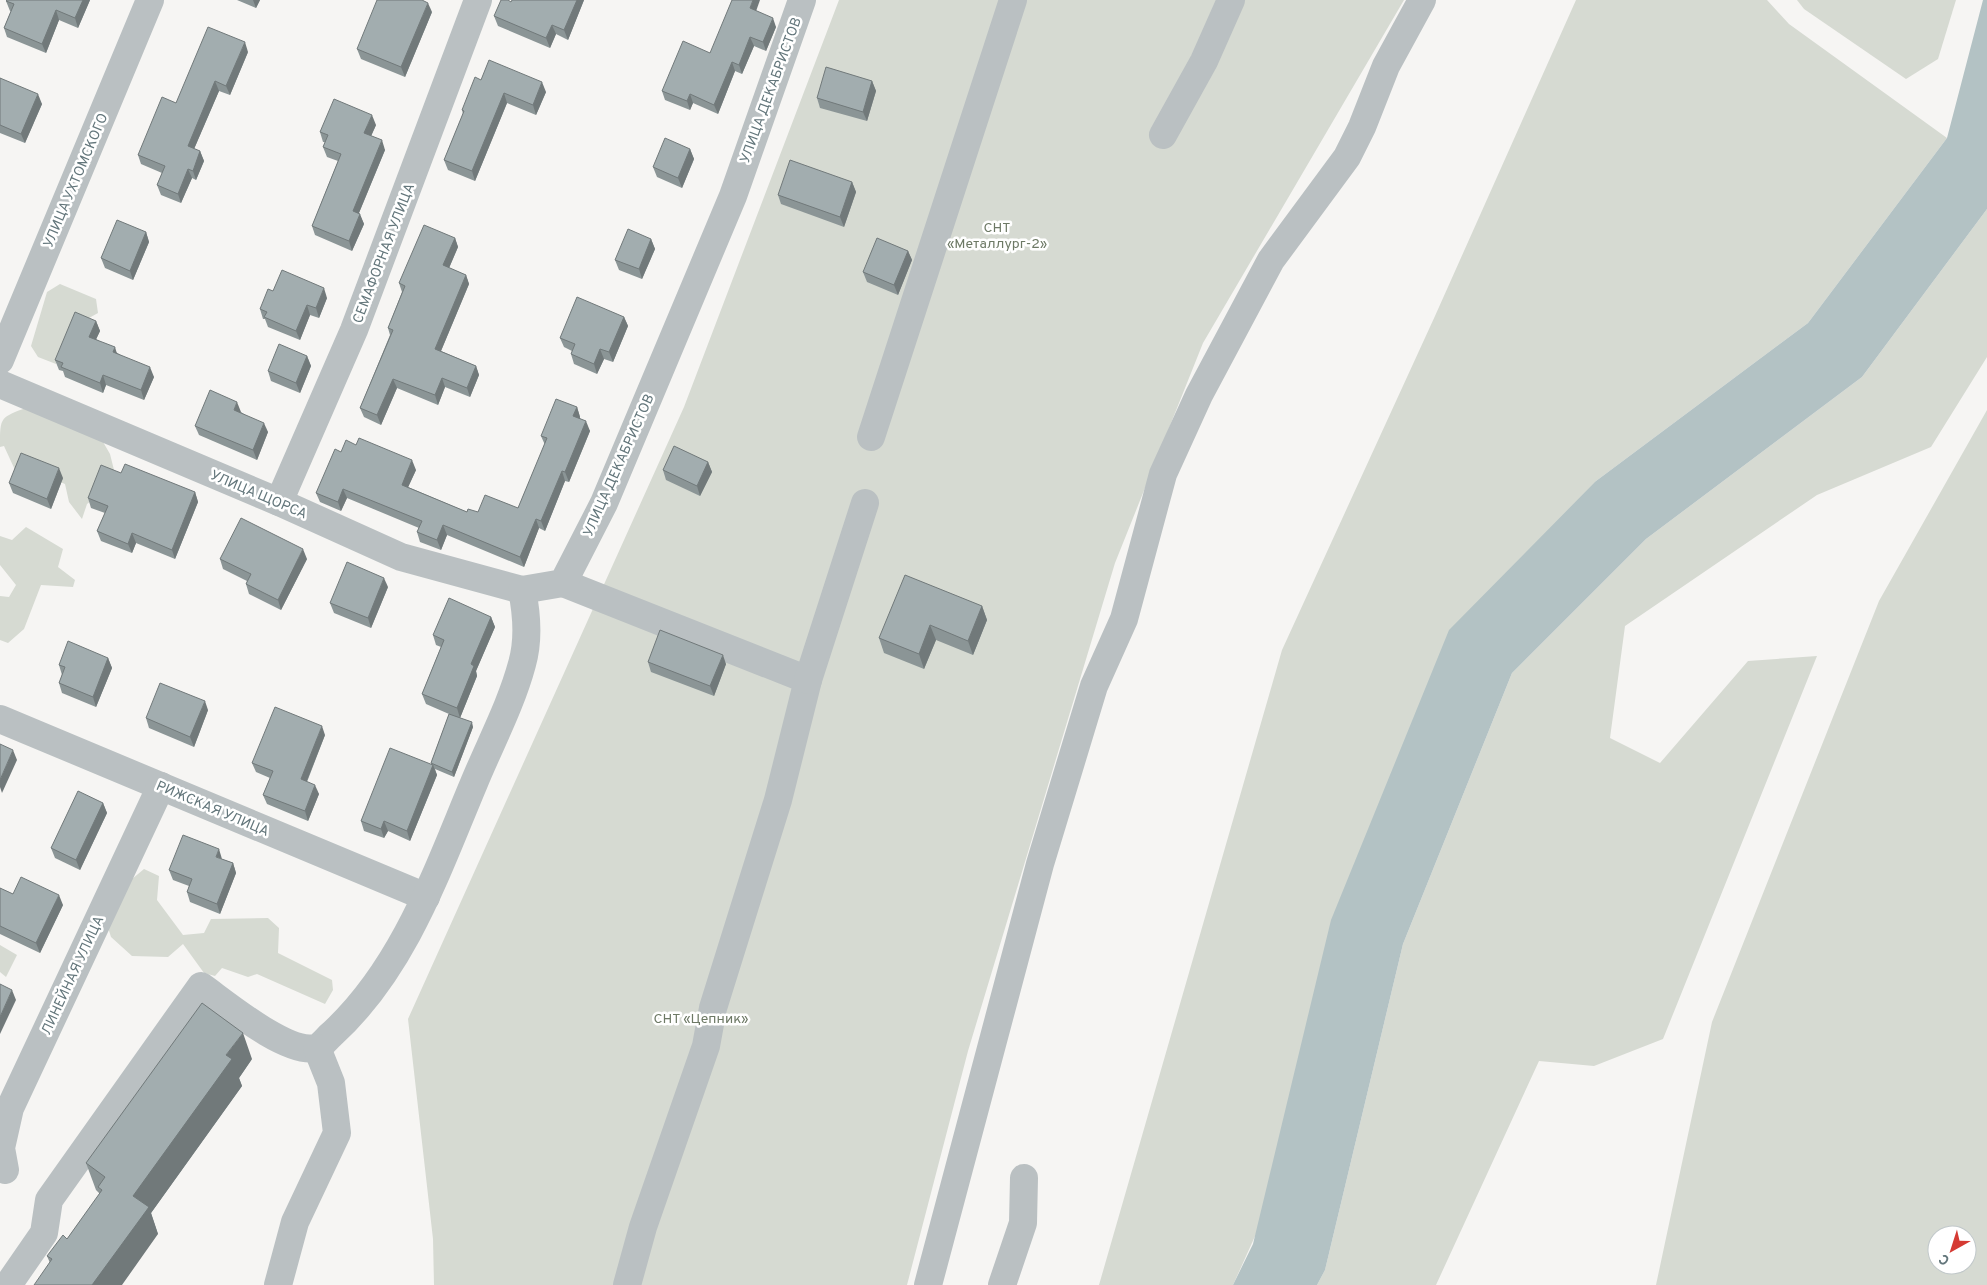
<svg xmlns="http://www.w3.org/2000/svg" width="1987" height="1285" viewBox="0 0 1987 1285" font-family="Overpass,sans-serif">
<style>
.green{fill:#d6dad2;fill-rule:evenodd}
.water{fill:#b3c2c4}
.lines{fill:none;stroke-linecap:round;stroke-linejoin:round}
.minor{stroke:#bac0c2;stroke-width:28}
.wall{fill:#8b9596}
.shaded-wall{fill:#71797a}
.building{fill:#a2adaf;stroke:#71797a}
.labels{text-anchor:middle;stroke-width:5;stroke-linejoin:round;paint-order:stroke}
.street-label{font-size:14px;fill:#63767b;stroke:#fff}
.park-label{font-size:14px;fill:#6d7965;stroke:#fff}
</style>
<rect width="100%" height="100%" fill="#f6f5f3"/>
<g class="green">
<path d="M839,0H1404L1203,343L1115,563L968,1051L907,1285H434L433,1239L408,1019L684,407Z"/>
<path d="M1576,0H1767L1789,24L1947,138L1808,323L1596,481L1233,1285H1099L1282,650L1435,316Z"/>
<path d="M1797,0H1956L1938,59L1906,79L1804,9Z"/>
<path d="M1987,209V357L1931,447L1817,495L1625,626L1610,738L1660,763L1748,661L1817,656L1663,1039L1594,1066L1539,1061L1436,1285H1317L1325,1270L1403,944L1512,673L1646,539L1862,377Z"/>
<path d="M60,284L96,299L98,313L89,318L75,315L56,364L38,357L31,346L47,292Z"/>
<path d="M28,407L99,435L110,454L114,470L107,488L87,504L82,519L69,502L65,484L46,476L15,470L4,446L0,447C0,416 0,418 28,407Z"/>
<path d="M1987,410V1285H1656L1712,1022L1879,601ZM1937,1235H1967V1265H1937Z"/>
<path d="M26,527L63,549L58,567L75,580L73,587L41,585L24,629L8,643L0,640V596L9,597L16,585L0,565V536L12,540Z"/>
<path d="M144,869L159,876L157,900L183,935L204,933L211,919L268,918L279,928L278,953L332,980L333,990L325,1004L257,974L248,977L222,968L215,976L204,973L183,944L168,957L132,956L111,937L97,893L132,879Z"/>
<path d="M0,945L17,955L6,977L0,972Z"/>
</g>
<path class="water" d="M1983,0H1987V209L1862,377L1646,539L1512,673L1403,944L1325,1270L1317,1285H1233L1253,1244L1331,920L1449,630L1596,481L1808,323L1947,138Z"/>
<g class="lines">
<g class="minor">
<path d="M1163,135L1204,61L1231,0"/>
<path d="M0,360L150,0"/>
<path d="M0,384L279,502L401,557L522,590"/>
<path d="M871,437L1013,0"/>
<path d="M279,502L354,330L478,0"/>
<path d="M563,583L808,680L778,800L713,1008L706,1046L643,1227L627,1285"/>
<path d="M808,680L865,503"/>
<path d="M0,719L426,897"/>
<path d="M5,1170L1,1148L10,1108L161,786"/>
<path d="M8,1285L44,1233L49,1200L201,986C225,1003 286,1054 315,1048C321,1047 327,1038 332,1034C404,968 437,871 474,783C490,744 511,705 522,664C529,640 527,615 522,590L563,583L604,503L733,196L802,0"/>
<path d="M278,1285L295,1222L337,1133L331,1083L317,1048"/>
<path d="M928,1285L1040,864L1094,686L1124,619L1163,474L1199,395L1271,260L1347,157L1362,127L1386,66L1422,0"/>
<path d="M1002,1285L1023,1223L1024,1178"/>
</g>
</g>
<g class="wall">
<path d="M90,0L78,28L59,20L46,53L7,37L4,28L11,11H10L6,1Z"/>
<path d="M237,0H260L256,8Z"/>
<path d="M584,0L568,40L556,34L550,48L498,26L494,16L511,2Z"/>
<path d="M756,11L776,27L766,51L754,46L742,74L735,71L718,114L693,103L690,110L665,100L662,91L710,53Z"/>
<path d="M432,12L405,77L361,59L357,49Z"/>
<path d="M248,52L230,95L219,91L194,149L200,151L204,161L196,180L192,178L181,203L161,195L157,185L162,173L141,164L138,155L176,103Z"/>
<path d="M0,78L42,104L25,143L0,133Z"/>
<path d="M481,80L546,92L536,115L507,103L475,181L448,170L444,160L463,114L462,110Z"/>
<path d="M872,81L876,91L867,121L820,108L817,98Z"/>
<path d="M376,125L371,136L385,150L359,213L364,224L352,251L315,235L312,226L338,161L327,157L323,147L325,142H323L320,132Z"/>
<path d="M690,149L694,159L682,188L657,177L653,167Z"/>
<path d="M852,182L856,192L844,227L781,204L778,195Z"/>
<path d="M146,232L149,242L133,280L105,268L101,258Z"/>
<path d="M455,238L458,247L449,268L466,275L469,284L441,351L476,366L479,375L470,397L445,387L438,405L397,388L381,425L364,417L360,408L390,335L388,328L402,292L399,283Z"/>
<path d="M651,239L655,249L642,279L619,270L615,260Z"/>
<path d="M908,251L912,260L898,295L867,282L863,272Z"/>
<path d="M273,291L327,298L319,318L310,315L300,340L268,327L265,319H263L260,309Z"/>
<path d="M624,317L628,326L613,362L604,359L597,374L574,364L571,354L572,351L564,347L560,338Z"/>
<path d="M96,321L100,331L96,339L154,377L144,400L106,385L103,393L65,377L63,371L59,370L55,360Z"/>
<path d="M307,356L311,366L300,393L271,381L268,371Z"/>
<path d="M577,407L580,417V418L590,431L569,482L565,481L545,531L539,528L524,567L447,535L441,550L420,542L417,532L419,528L347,498L341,511L320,502L316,493L341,452L416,470L408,487L467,512H478L518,508L545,445L541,436Z"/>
<path d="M241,412L268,432L257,460L199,435L195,426Z"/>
<path d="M708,462L712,472L700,496L666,480L663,470Z"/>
<path d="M121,473L195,492L198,502L175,559L136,543L132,553L101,541L97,531L105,513L91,508L88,498Z"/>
<path d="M63,478L51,509L13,493L9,483Z"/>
<path d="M220,559H307L281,610L249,594L246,584L247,581L223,569Z"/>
<path d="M388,587L371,628L334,613L330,603Z"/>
<path d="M982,606L987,620L973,655L936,640L924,669L884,653L879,638Z"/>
<path d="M491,617L495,627L476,671L477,676L460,718L473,727L454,777L435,769L437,775L410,841L388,831L384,838L364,831L361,821L431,764V763L449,714L426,704L422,694L441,647L436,645L433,635Z"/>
<path d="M108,658L112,668L96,707L62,693L59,683L62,675L59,665Z"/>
<path d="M648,662L726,664L714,696L651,672Z"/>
<path d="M208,710L194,747L149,728L146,718Z"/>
<path d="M325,735L307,782L319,794L308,821L267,804L263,795L270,778L256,772L252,763Z"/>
<path d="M103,803L107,813L80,870L55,858L51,848Z"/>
<path d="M222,859L233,863L236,873L220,914L190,902L187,892L189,886L173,880L169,870Z"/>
<path d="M0,888L13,894L63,905L40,953L0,934Z"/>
<path d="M252,1059L239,1078L242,1086L151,1213L158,1234L50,1263L47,1256L67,1239L100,1194L96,1190L86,1163Z"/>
</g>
<g class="shaded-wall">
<path d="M83,0H90L78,28L75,18Z"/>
<path d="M253,0H260L256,8Z"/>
<path d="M577,0H584L568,40L564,30Z"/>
<path d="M753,0H760L754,17L750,8Z"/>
<path d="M428,3L432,12L405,77L401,67Z"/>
<path d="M56,10L59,20L46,53L42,44Z"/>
<path d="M773,18L776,27L766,51L763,42Z"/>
<path d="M552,25L556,34L550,48L546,38Z"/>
<path d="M750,37L754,46L742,74L739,65Z"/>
<path d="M245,42L248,52L230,95L226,86Z"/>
<path d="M732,62L735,71L718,114L714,105Z"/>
<path d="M215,81L219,91L191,156L188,146Z"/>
<path d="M872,81L876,91L867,121L863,112Z"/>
<path d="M542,82L546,92L536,115L533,105Z"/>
<path d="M504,93L507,103L475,181L472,171Z"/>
<path d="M38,94L42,104L25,143L21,134Z"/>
<path d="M690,94L693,103L690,110L687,101Z"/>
<path d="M372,115L376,125L368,143L364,133Z"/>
<path d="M382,140L385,150L356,220L353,211Z"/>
<path d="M690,149L694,159L682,188L678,178Z"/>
<path d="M200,151L204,161L196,180L193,171Z"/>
<path d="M188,169L192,178L181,203L178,194Z"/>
<path d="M852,182L856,192L844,227L840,217Z"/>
<path d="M360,214L364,224L352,251L349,241Z"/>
<path d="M146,232L149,242L133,280L130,271Z"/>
<path d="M455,238L458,247L446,275L443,265Z"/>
<path d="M651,239L655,249L642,279L639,269Z"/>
<path d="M908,251L912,260L898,295L894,285Z"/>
<path d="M466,275L469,284L438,358L435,349Z"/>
<path d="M324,288L327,298L319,318L316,308Z"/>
<path d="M307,305L310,315L300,340L296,331Z"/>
<path d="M624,317L628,326L613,362L609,352Z"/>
<path d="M96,321L100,331L93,346L89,337Z"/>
<path d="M115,347L118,357L113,352Z"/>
<path d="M600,349L604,359L597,374L594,364Z"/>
<path d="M307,356L311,366L300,393L296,383Z"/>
<path d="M476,366L479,375L470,397L467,388Z"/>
<path d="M150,367L154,377L144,400L141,390Z"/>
<path d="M103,375L106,385L103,393L100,383Z"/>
<path d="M442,378L445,387L438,405L435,395Z"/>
<path d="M393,379L397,388L381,425L377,415Z"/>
<path d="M237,402L241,412L238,420L234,410Z"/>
<path d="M577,407L580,417L577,425L573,416Z"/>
<path d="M586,421L590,431L569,482L565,472Z"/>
<path d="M264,423L268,432L257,460L253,450Z"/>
<path d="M412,460L416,470L405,494L402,485Z"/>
<path d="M708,462L712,472L700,496L697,486Z"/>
<path d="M59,468L63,478L51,509L47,499Z"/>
<path d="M562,471L565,481L545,531L541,521Z"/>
<path d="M343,489L347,498L341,511L338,502Z"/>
<path d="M195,492L198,502L175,559L172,550Z"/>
<path d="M536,519L539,528L524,567L520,557Z"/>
<path d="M443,525L447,535L441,550L437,540Z"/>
<path d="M132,533L136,543L132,553L128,544Z"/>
<path d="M303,549L307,559L281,610L278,600Z"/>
<path d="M384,578L388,587L371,628L368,618Z"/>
<path d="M982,606L987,620L973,655L968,641Z"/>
<path d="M491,617L495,627L476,671L477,676L460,718L457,708L471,664Z"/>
<path d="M930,625L936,640L924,669L919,654Z"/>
<path d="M723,655L726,664L714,696L710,686Z"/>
<path d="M108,658L112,668L96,707L93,697Z"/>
<path d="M205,701L208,710L194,747L190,737Z"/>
<path d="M472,722L473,727L454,777L452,772Z"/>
<path d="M322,726L325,735L304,788L301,779Z"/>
<path d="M13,750L17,760L2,793L0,787V780Z"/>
<path d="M433,765L437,775L410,841L407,831Z"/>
<path d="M315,785L319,794L308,821L305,811Z"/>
<path d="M103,803L107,813L80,870L76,860Z"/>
<path d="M384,821L388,831L384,838L381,829Z"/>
<path d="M219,849L222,859L216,857Z"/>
<path d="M233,863L236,873L220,914L217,904Z"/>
<path d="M59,895L63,905L40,953L36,943Z"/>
<path d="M12,990L16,1000L0,1034V1017Z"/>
<path d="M243,1033L252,1059L239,1078L242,1086L151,1213L158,1234L122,1285H92L133,1196L226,1055Z"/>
</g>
<g class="building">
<path d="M7,0H83L75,18L56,10L42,44L4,28L14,4L6,1Z"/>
<path d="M377,0H422L428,3L401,67L357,49Z"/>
<path d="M501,0H508L511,2L512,0H577L564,30L552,25L546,38L494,16Z"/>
<path d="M732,0H753L750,8L773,18L763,42L750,37L739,65L732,62L714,105L690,94L687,101L662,91L683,41L710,53Z"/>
<path d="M208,27L245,42L226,86L215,81L188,146L200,151L193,171L188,169L178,194L157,185L165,166L138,155L162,97L176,103Z"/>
<path d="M489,60L542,82L533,105L504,93L472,171L444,160L464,111L462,110L475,77L481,80Z"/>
<path d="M826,67L872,81L863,112L817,98Z"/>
<path d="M0,78L38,94L21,134L0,125Z"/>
<path d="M334,99L372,115L364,133L382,140L353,211L360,214L349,241L312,226L341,154L323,147L328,135L320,132Z"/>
<path d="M665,138L690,149L678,178L653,167Z"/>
<path d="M790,160L852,182L840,217L778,195Z"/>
<path d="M117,220L146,232L130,271L101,258Z"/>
<path d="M424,225L455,238L443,265L466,275L435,349L476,366L467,388L442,378L435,395L393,379L377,415L360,408L393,330L388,328L405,286L399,283Z"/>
<path d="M628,229L651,239L639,269L615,260Z"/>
<path d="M877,238L908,251L894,285L863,272Z"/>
<path d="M282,270L324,288L316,308L307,305L296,331L264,317L267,312L260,309L268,289L273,291Z"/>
<path d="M577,297L624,317L609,352L600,349L594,364L571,354L575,344L560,338Z"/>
<path d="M75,312L96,321L89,337L115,347L113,352L150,367L141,390L103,375L100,383L61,367L63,363L55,360Z"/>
<path d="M279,344L307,356L296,383L268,371Z"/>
<path d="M210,390L237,402L234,410L264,423L253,450L195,426Z"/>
<path d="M556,399L577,407L573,416L586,421L565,472L562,471L541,521L536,519L520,557L443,525L437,540L417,532L422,521L343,489L338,502L316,493L335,449L341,452L346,440L356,445L359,438L412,460L402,485L467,512L468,509L478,512L485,495L518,508L547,438L541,436Z"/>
<path d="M674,446L708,462L697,486L663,470Z"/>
<path d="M21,453L59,468L47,499L9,483Z"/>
<path d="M125,464L195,492L172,550L132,533L128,544L97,531L108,506L88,498L101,465L121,473Z"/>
<path d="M241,518L303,549L278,600L246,584L251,574L220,559Z"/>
<path d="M347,562L384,578L368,618L330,603Z"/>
<path d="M905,575L982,606L968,641L930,625L919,654L879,638Z"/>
<path d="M449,598L491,617L471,664L474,666L457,708L422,694L444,640L433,635Z"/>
<path d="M660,630L723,655L710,686L648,662Z"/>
<path d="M68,641L108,658L93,697L59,683L65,667L59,665Z"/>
<path d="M160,683L205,701L190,737L146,718Z"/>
<path d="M275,707L322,726L301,779L315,785L305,811L263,795L273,771L252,763Z"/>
<path d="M449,714L472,722L452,772L431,763Z"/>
<path d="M0,744L13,750L0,780Z"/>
<path d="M390,748L433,765L407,831L384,821L381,829L361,821Z"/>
<path d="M78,791L103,803L76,860L51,848Z"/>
<path d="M183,835L219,849L216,857L233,863L217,904L187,892L192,879L169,870Z"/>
<path d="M21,877L59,895L36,943L0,926V888L13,894Z"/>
<path d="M0,984L12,990L0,1017Z"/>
<path d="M202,1003L243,1033L226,1055L232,1059L133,1196L149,1207L92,1285H34L52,1259L47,1256L63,1235L67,1239L102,1190L98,1187L105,1177L86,1163Z"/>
</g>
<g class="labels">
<g class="street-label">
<text transform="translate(770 90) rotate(-70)" y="5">УЛИЦА ДЕКАБРИСТОВ</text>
<text transform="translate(75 180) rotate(-67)" y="5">УЛИЦА УХТОМСКОГО</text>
<text transform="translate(383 253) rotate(-69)" y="5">СЕМАФОРНАЯ УЛИЦА</text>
<text transform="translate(618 465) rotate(-66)" y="5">УЛИЦА ДЕКАБРИСТОВ</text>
<text transform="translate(259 494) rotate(23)" y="5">УЛИЦА ЩОРСА</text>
<text transform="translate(213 808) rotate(23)" y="5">РИЖСКАЯ УЛИЦА</text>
<text transform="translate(72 975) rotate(-65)" y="5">ЛИНЕЙНАЯ УЛИЦА</text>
</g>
<g class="park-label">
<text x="997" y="232">СНТ<tspan x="997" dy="16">«Металлург-2»</tspan></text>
<text x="701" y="1023">СНТ «Цепник»</text>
</g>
</g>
<g transform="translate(1952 1250) rotate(219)"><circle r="24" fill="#ffffff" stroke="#c1c8ca"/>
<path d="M0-4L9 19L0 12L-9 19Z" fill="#d53a33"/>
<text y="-8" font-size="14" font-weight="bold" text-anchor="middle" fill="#63767b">С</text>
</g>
</svg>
